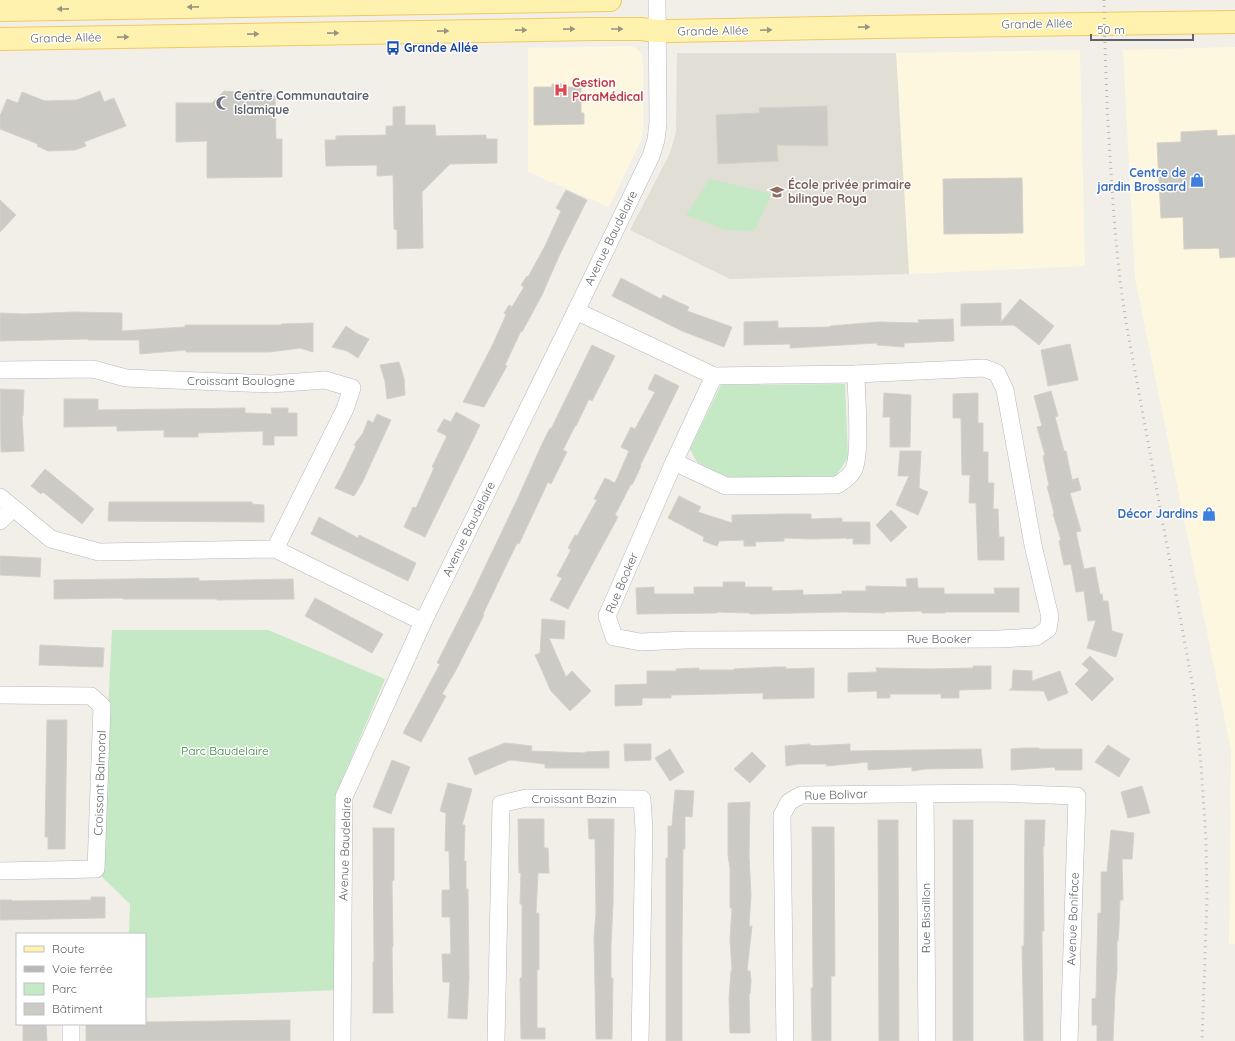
<svg xmlns="http://www.w3.org/2000/svg" width="1235" height="1041" viewBox="0 0 1235 1041" font-family="Quicksand,sans-serif">
<style>
.commercial{fill:#fef7e0}
.education{fill:#e1ded6}
.green{fill:#c5e8c5}
.building{fill:#cccac5;stroke:#d6d1c6}
.lines{fill:none;stroke-linecap:round;stroke-linejoin:round}
.minor-casing{stroke:#b5b8bc;stroke-width:18}
.major-casing{stroke:#f2c960;stroke-width:24}
.minor{stroke:#fff;stroke-width:17}
.major{stroke:#fff2af;stroke-width:22}
.rail{stroke:#b6b7b8;stroke-width:3;stroke-dasharray:1 5;stroke-linecap:butt}
.oneway{fill:#979581}
.labels{text-anchor:middle;stroke-width:3;stroke-linejoin:round;paint-order:stroke}
.street-label{font-size:12px;fill:#5f6368;stroke:#fff}
.transit-label{font-size:12px;font-weight:bold;fill:#164399;stroke:#fff;text-anchor:start}
.health-label{font-size:12px;font-weight:bold;fill:#be3a42;stroke:#fff;text-anchor:start}
.worship-label{font-size:12px;font-weight:bold;fill:#5b616d;stroke:#fff;text-anchor:start}
.shop-label{font-size:12px;font-weight:bold;fill:#366cbe;stroke:#fff;text-anchor:end}
.education-label{font-size:12px;font-weight:bold;fill:#785e54;stroke:#fff;text-anchor:start}
.park-label{font-size:12px;fill:#348238;stroke:#fff}
</style>
<rect width="100%" height="100%" fill="#f1efe8"/>
<g class="commercial">
<path d="M631,46L636,48L639,51L642,55L643,61V130L642,138L609,207L528,172V48Z"/>
<path d="M1235,47V944H1229L1231,750L1135,278L1123,50Z"/>
<path d="M1080,50L1085,266L909,274L896,53Z"/>
</g>
<path class="education" d="M677,53H896L909,274L730,279L630,230L670,153L676,132Z"/>
<g class="green">
<path d="M710,179L772,194L754,231L726,230L686,215Z"/>
<path d="M845,384L848,458L835,477L727,478L697,462L690,449L721,385Z"/>
<path d="M112,630H268L385,679L335,796L338,990L145,998V934H129L130,904L100,875Z"/>
</g>
<g class="building">
<path d="M565,83V87H581V113H584V124L534,125V87H552V84Z"/>
<path d="M263,90V96H275L276,139H282V177L207,178V141L176,142V103H212L224,91L249,93V91Z"/>
<path d="M100,91L104,102L114,98L126,126L84,142L86,146L75,150L48,151L37,146L38,144L0,129V116L7,99L18,103L22,92L45,101L77,100Z"/>
<path d="M405,106V125H435L436,136L486,135V139H497V163L450,164L422,192L423,248L397,249V230L394,229L393,175L377,176V165L326,166L325,140H336V136L386,135V126H393V107Z"/>
<path d="M827,106L828,146L777,145L778,161L718,164L716,115L760,113L759,108Z"/>
<path d="M1217,130V136L1235,135V257L1220,258L1219,248L1184,249L1183,217L1161,218L1157,143L1181,142V132Z"/>
<path d="M1022,178L1023,233L944,234L943,179Z"/>
<path d="M566,190L587,200L560,254L542,295L522,332L521,331L505,365L507,366L484,407L463,402L493,344L506,315L504,313L509,305L512,307L524,287L521,285L527,276L528,277L545,246L561,211L556,208Z"/>
<path d="M0,200L16,215L0,232Z"/>
<path d="M621,278L661,299L663,295L689,307L687,311L732,327L724,347L682,331L612,296Z"/>
<path d="M1020,299L1054,326L1039,345L1014,325L961,326V304L1001,303V322Z"/>
<path d="M73,312L122,313V331L185,327V325H281V324L313,323V352L300,348L269,352H186V350L140,354L139,340H88V339L0,341V313L25,314Z"/>
<path d="M953,319L954,341L904,343V347L877,345V343L790,348V344L744,345V322L778,321V328L830,327V326L878,322L919,323L918,320Z"/>
<path d="M346,326L356,333L369,339L358,358L347,351L332,347Z"/>
<path d="M1070,344L1078,380L1048,386L1041,350Z"/>
<path d="M592,345L615,356L592,401L589,399L576,426H575L563,450L567,452L551,484L548,482L519,544L517,543L483,614L484,615L455,672L442,694L446,696L421,742L403,733L440,664L437,663L472,594L517,500L542,444L550,428L551,429Z"/>
<path d="M399,362L404,378L405,395L387,399L385,381L380,365Z"/>
<path d="M655,374L679,386L640,466H641L632,485L631,484L615,515L618,517L568,609L550,600L562,578L557,576L571,550L568,548L575,535L577,536L597,500L594,499L605,478L615,483L629,451L621,447L631,427L635,429L655,392L648,389Z"/>
<path d="M0,389L24,390L23,416H22L24,451L1,452Z"/>
<path d="M1051,391L1058,416L1055,417L1064,451H1066L1072,480L1078,478L1081,490L1070,493L1081,531L1076,532L1084,569L1095,567L1100,594H1102L1103,601H1108L1112,631L1123,634L1116,657L1087,648L1096,620L1088,621L1084,591L1076,592L1071,564L1064,565L1059,541L1061,540L1053,514L1054,513L1047,486H1049L1043,456L1045,455L1037,427L1042,426L1034,396Z"/>
<path d="M884,393L911,395L910,447H890V417H883Z"/>
<path d="M978,393V423H983V452H988V483H994L993,509H998L999,537H1004V560H978L976,503H969L970,475H962L961,418H953V394Z"/>
<path d="M64,399H98V410L245,408V413L272,414L271,408H288V413H297V436H274V445H263V431L198,433V437H164V430L117,431V426L64,427Z"/>
<path d="M456,412L480,425L425,537L404,527L413,507L416,508L434,468L432,467L447,436L437,431L444,419L451,422Z"/>
<path d="M377,414L391,420L362,483L354,496L335,488L343,473L356,446L354,445L363,433L368,420L373,423Z"/>
<path d="M900,451H921L919,488L928,492L918,515L896,505L909,476H898Z"/>
<path d="M45,469L94,509L82,524L43,492L41,494L31,486Z"/>
<path d="M679,496L701,507L698,512L732,523V515L786,514H811V519L842,518V522H870V544H853V538L847,539V538L813,539L784,538V541L755,542L756,546H744V540L719,541L717,546L703,541L704,537L668,518Z"/>
<path d="M109,502H252V504L264,505V522L108,521Z"/>
<path d="M891,510L907,527L891,542L876,525Z"/>
<path d="M319,517L358,538L359,535L416,563L408,581L311,534Z"/>
<path d="M0,556L41,558L40,577L0,575Z"/>
<path d="M199,578V581L293,579L294,599L217,600V599H123V598L54,599V580Z"/>
<path d="M917,578L918,588H944V594H995L994,588H1019V612H945V613H922V611L885,612V613L843,612L750,614V613L717,612V613L637,614L636,588L654,587V594H694V587H723V582H745V587H772V591L803,590V595L842,594V591H866V586L907,587L906,579Z"/>
<path d="M315,598L383,634L372,653L305,616Z"/>
<path d="M542,619L565,621L564,639L549,638L566,677L572,671L591,691L570,711L551,691L535,655L540,653Z"/>
<path d="M40,645L104,648L103,667L39,665Z"/>
<path d="M1090,656L1114,679L1092,701L1075,684L1089,670L1082,664Z"/>
<path d="M973,666H991V689L959,690V698H941V694H890V698H877V691L848,692V673L877,672L876,668L930,669L973,668Z"/>
<path d="M774,667H786V669L814,668V698L763,699V693L671,695V698H642V705L615,706V685L647,684V671H676V669L699,668V670H734V669Z"/>
<path d="M1013,670L1032,671V681L1060,671L1068,693L1048,701L1044,691L1009,690L1012,688Z"/>
<path d="M47,720H67L65,849H48V837H45Z"/>
<path d="M505,743L532,746L531,751L585,753V752L609,751V768H545V764L510,760L475,775L468,758Z"/>
<path d="M624,744H651V760L625,761Z"/>
<path d="M810,744V746L850,744V751L981,749L983,768L926,769L912,771V767L868,770V762L827,766L826,764H798L786,766L785,746Z"/>
<path d="M1108,745L1130,759L1119,777L1095,762Z"/>
<path d="M1024,748H1039V749H1082V770H1055V767L1011,770V749Z"/>
<path d="M670,749L684,772L670,781L655,758Z"/>
<path d="M752,752L766,766L750,783L734,769Z"/>
<path d="M392,760L410,767L391,814L373,807Z"/>
<path d="M448,783L472,789L462,825H465L464,861H466V889H468L469,979L467,1019L448,1018L450,982H443L442,954H451L450,917H442V890H450L449,851H445L446,813L440,811Z"/>
<path d="M1142,786L1150,813L1128,818L1121,792Z"/>
<path d="M675,790L694,791L692,817L685,816V849H683L682,947V1041H666V858H668V826H672Z"/>
<path d="M750,802L749,856L751,895L749,926H752L747,971H750L751,981L750,994H749L750,1033H730L729,998L731,971H732L730,939L732,908H730V868L728,855V803Z"/>
<path d="M518,819H544V848H548L549,873H538L536,913H539V970H537V1028H545V1039H521L520,978H522V904H520L521,873H519Z"/>
<path d="M588,819H614L613,904L611,945V978H613L612,1039H596L594,937L596,913L595,839H589Z"/>
<path d="M878,820H898L899,1041H879Z"/>
<rect x="953" y="820" width="20" height="221"/>
<path d="M1025,820H1045L1044,847H1043L1044,931H1042L1043,1041H1024L1022,946H1024Z"/>
<path d="M812,827H834L835,976H831V1041H812L811,988H813Z"/>
<path d="M373,828H394V880L392,881L393,947H392L393,1013H373V962H374Z"/>
<path d="M1111,830L1134,833L1133,845L1132,859H1122L1123,900H1120L1119,927L1118,941H1117V971L1115,993L1113,1041H1097V1025H1092V999L1096,998L1098,913H1101V872H1107Z"/>
<path d="M91,897H105V918L0,920V900H12V901L91,900Z"/>
<path d="M290,1020V1041H86V1024H145V1022Z"/>
<path d="M23,1024H46L47,1041H23Z"/>
</g>
<g class="lines">
<defs>
<g id="minor">
<path d="M576,311L714,376L674,462L607,616L614,637L640,642L687,640L999,639L1036,637L1048,629L1050,617L1033,545L1005,390L997,373L984,368L856,374L714,376"/>
<path d="M0,370L93,369L126,378L271,384L325,380L352,388L345,409L275,549"/>
<path d="M674,462L726,486L837,485C843,481 849,478 853,471C862,455 856,395 856,374"/>
<path d="M0,497L51,539L99,552L275,549L423,622"/>
<path d="M0,521L13,508"/>
<path d="M0,695L91,696L102,706L96,869L0,871"/>
<path d="M925,794L927,1041"/>
<path d="M71,1024V1041"/>
<path d="M342,1041L344,797L423,622L576,311L651,156L656,140L658,123L657,0"/>
<path d="M496,1041L501,804L526,798L642,799L644,829L640,1041"/>
<path d="M785,1041L782,815L789,802L801,795L999,793L1077,796L1069,1041"/>
</g>
<g id="major">
<path d="M0,10L610,0"/>
<path d="M0,39L593,29H641L657,31H671L876,27L1235,22"/>
</g>
</defs>
<use href="#minor" class="minor-casing"/>
<use href="#major" class="major-casing"/>
<use href="#minor" class="minor"/>
<use href="#major" class="major"/>
<path class="rail" d="M1104,0C1105,57 1107,114 1111,171C1114,222 1118,272 1126,322L1194,693L1201,764L1206,841L1207,898L1202,1041"/>
</g>
<defs><path id="oneway-solid" d="M-6-.8H1V-3.2L6.5 0L1 3.2V.8H-6Z"/></defs>
<g class="oneway">
<use href="#oneway-solid" transform="translate(193 7) rotate(179)"/>
<use href="#oneway-solid" transform="translate(63 9) rotate(179)"/>
<use href="#oneway-solid" transform="translate(864 27) rotate(-1)"/>
<use href="#oneway-solid" transform="translate(569 29) rotate(-1)"/>
<use href="#oneway-solid" transform="translate(617 29)"/>
<use href="#oneway-solid" transform="translate(521 30) rotate(-1)"/>
<use href="#oneway-solid" transform="translate(766 30) rotate(-2)"/>
<use href="#oneway-solid" transform="translate(443 31) rotate(-1)"/>
<use href="#oneway-solid" transform="translate(333 33) rotate(-1)"/>
<use href="#oneway-solid" transform="translate(253 34) rotate(-1)"/>
<use href="#oneway-solid" transform="translate(123 37) rotate(-1)"/>
</g>
<defs>
<symbol id="bus-bare" viewBox="-9 -9 18 18"><path d="M-5-6H5V4H4V6H2V4H-2V6H-4V4H-5ZM-3.5-4V0h7V-4ZM-3.5 1.2v1.5H-2V1.2ZM2 1.2v1.5H3.5V1.2Z" fill="#1a4fb4" stroke="#fff" stroke-width="2.5" paint-order="stroke"/></symbol>
<symbol id="hospital-bare" viewBox="-9 -9 18 18"><path d="M-5-5h3v3.5h4V-5h3V5h-3V1.5h-4V5h-3Z" fill="#e0444e" stroke="#fff" stroke-width="2.5" paint-order="stroke"/></symbol>
<symbol id="mosque-bare" viewBox="-9 -9 18 18"><path d="M3.5-4.9A6 6 0 1 0 3.5 4.9A5 5 0 1 1 3.5-4.9Z" fill="#6b7280" stroke="#fff" stroke-width="2.5" paint-order="stroke"/></symbol>
<symbol id="shop-bare" viewBox="-9 -9 18 18"><path d="M-5-2.5h2.3a2.7 3.5 0 0 1 5.4 0H5L5.5 6h-11ZM-1.5-2.5h3a1.5 2.3 0 0 0-3 0Z" fill="#3f7fe0" stroke="#fff" stroke-width="2.5" paint-order="stroke"/></symbol>
<symbol id="school-bare" viewBox="-9 -9 18 18"><path d="M0-5L7-2L0 1L-7-2ZM-4 1L0 2.5L4 1V4Q0 6-4 4Z" fill="#8d6e63" stroke="#fff" stroke-width="2.5" paint-order="stroke"/></symbol>
</defs>
<g fill-rule="evenodd">
<use href="#bus-bare" x="383" y="38" width="20" height="20"/>
<use href="#hospital-bare" x="551" y="80" width="20" height="20"/>
<use href="#mosque-bare" x="213" y="93" width="20" height="20"/>
<use href="#shop-bare" x="1187" y="170" width="20" height="20"/>
<use href="#school-bare" x="767" y="182" width="20" height="20"/>
<use href="#shop-bare" x="1199" y="504" width="20" height="20"/>
</g>
<g class="labels">
<g class="street-label">
<text transform="translate(1037 24) rotate(-1)" y="4">Grande Allée</text>
<text transform="translate(713 31) rotate(-1)" y="4">Grande Allée</text>
<text transform="translate(66 38) rotate(-1)" y="4">Grande Allée</text>
<text transform="translate(611 238) rotate(-64)" y="4">Avenue Baudelaire</text>
<text x="241" y="385">Croissant Boulogne</text>
<text transform="translate(469 529) rotate(-64)" y="4">Avenue Baudelaire</text>
<text transform="translate(622 583) rotate(-67)" y="4">Rue Booker</text>
<text x="939" y="643">Rue Booker</text>
<text transform="translate(100 783) rotate(-88)" y="4">Croissant Balmoral</text>
<text transform="translate(836 795) rotate(-2)" y="4">Rue Bolivar</text>
<text x="574" y="803">Croissant Bazin</text>
<text transform="translate(345 849) rotate(-88)" y="4">Avenue Baudelaire</text>
<text transform="translate(926 918) rotate(-90)" y="4">Rue Bisaillon</text>
<text transform="translate(1073 919) rotate(-88)" y="4">Avenue Boniface</text>
</g>
<g class="transit-label">
<text x="404" y="52">Grande Allée</text>
</g>
<g class="health-label">
<text x="572" y="87">Gestion<tspan x="572" dy="14">ParaMédical</tspan></text>
</g>
<g class="worship-label">
<text x="234" y="100">Centre Communautaire<tspan x="234" dy="14">Islamique</tspan></text>
</g>
<g class="shop-label">
<text x="1186" y="177">Centre de<tspan x="1186" dy="14">jardin Brossard</tspan></text>
<text x="1198" y="518">Décor Jardins</text>
</g>
<g class="education-label">
<text x="788" y="189">École privée primaire<tspan x="788" dy="14">bilingue Roya</tspan></text>
</g>
<g class="park-label">
<text x="225" y="755">Parc Baudelaire</text>
</g>
</g>
<rect x="16" y="933" width="130" height="92" fill="#ffffff" stroke="#bfc1c3"/>
<rect x="24" y="946" width="20" height="6" fill="#fff2af" stroke="#bfc1c3"/>
<text x="52" y="953" font-size="12" fill="#5f6368">Route</text>
<rect x="24" y="966" width="20" height="6" fill="#b6b7b8" stroke="#bfc1c3"/>
<text x="52" y="973" font-size="12" fill="#5f6368">Voie ferrée</text>
<rect x="24" y="983" width="20" height="12" fill="#c5e8c5" stroke="#bfc1c3"/>
<text x="52" y="993" font-size="12" fill="#5f6368">Parc</text>
<rect x="24" y="1003" width="20" height="12" fill="#cccac5" stroke="#bfc1c3"/>
<text x="52" y="1013" font-size="12" fill="#5f6368">Bâtiment</text>
<path d="M1091 34v6h102v-6" fill="none" stroke="#5f6368" stroke-width="2"/>
<text x="1097" y="34" font-size="12" fill="#5f6368" stroke="#ffffff" stroke-width="3" paint-order="stroke">50 m</text>
</svg>
